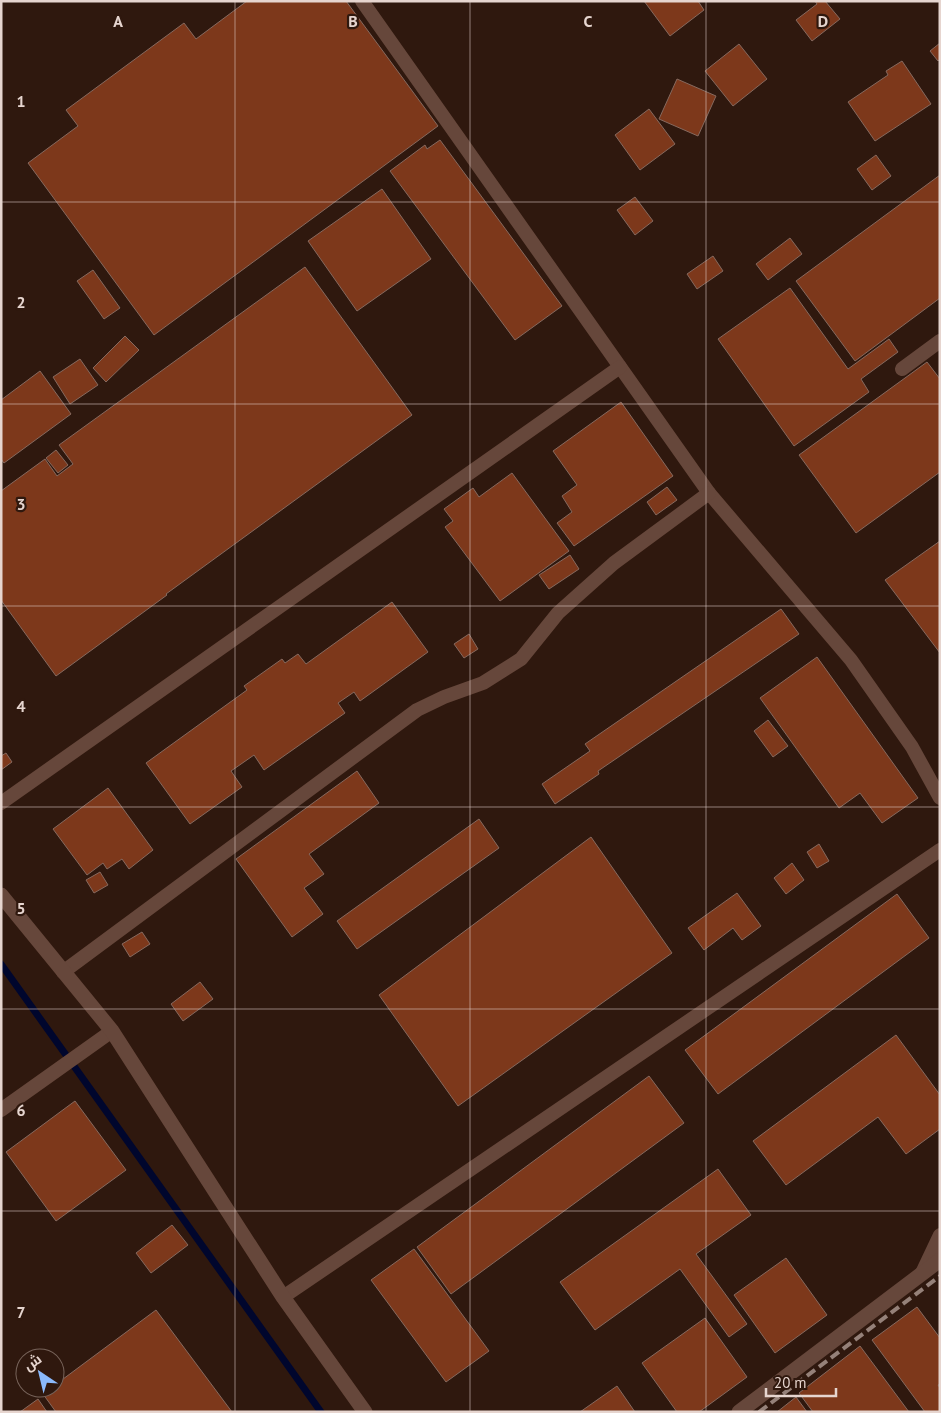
<svg xmlns="http://www.w3.org/2000/svg" width="941" height="1413" viewBox="0 0 941 1413" font-family="'PT Sans',Cairo,sans-serif">
<style>
.lines{fill:none;stroke-linecap:round;stroke-linejoin:round}
.stream{stroke:#00062d;stroke-width:7}
.building{fill:#7d381b;stroke:#86695e}
.service{stroke:#66473b;stroke-width:14}
.tertiary{stroke:#66473b;stroke-width:15}
.rail{stroke:#958179;stroke-width:4;stroke-dasharray:10 5;stroke-linecap:butt}
.grid{fill:none;stroke:#e6d5cf;stroke-width:1;stroke-opacity:0.55}
.grid-label{font-size:16px;text-anchor:middle;font-weight:bold;fill:#e6d5cf;stroke:#2f180e;stroke-width:4.5;stroke-linejoin:round;paint-order:stroke}
</style>
<rect width="100%" height="100%" fill="#2f180e"/>
<g class="lines">
<path class="stream" d="M1,964L321,1412"/>
</g>
<g class="building">
<path d="M247,1H346L438,126L154,335L28,163L78,126L66,110L184,23L196,39Z"/>
<path d="M644,1H698L704,10L670,36Z"/>
<path d="M815,1H825L840,19L812,41L796,20L817,4Z"/>
<path d="M940,43V59L938,61L930,51Z"/>
<path d="M739,44L767,79L733,106L705,71Z"/>
<path d="M902,61L931,104L875,141L848,102L888,75L886,71Z"/>
<path d="M677,79L716,96L698,136L659,119Z"/>
<path d="M649,109L675,144L640,170L615,135Z"/>
<path d="M440,140L562,306L515,340L390,171L425,145L427,149Z"/>
<path d="M876,155L891,176L872,190L857,169Z"/>
<path d="M940,175V298L855,361L796,281Z"/>
<path d="M382,189L431,259L357,311L308,241Z"/>
<path d="M635,197L653,221L635,235L617,210Z"/>
<path d="M790,238L802,254L768,280L756,264Z"/>
<path d="M713,256L723,271L697,289L687,274Z"/>
<path d="M305,267L412,415L166,594L167,595L56,676L1,600V491L45,459L57,476L73,464L59,445Z"/>
<path d="M93,270L120,308L104,319L77,281Z"/>
<path d="M790,288L848,369L889,339L898,352L861,379L869,392L794,446L718,339Z"/>
<path d="M125,336L139,350L106,382L93,368Z"/>
<path d="M80,359L98,385L70,404L53,377Z"/>
<path d="M927,362L940,379V472L856,533L799,455Z"/>
<path d="M40,371L71,414L4,463L1,459V400Z"/>
<path d="M621,402L673,476L574,546L557,523L572,512L562,496L577,485L553,451Z"/>
<path d="M56,450L68,465L58,473L46,458Z"/>
<path d="M512,473L569,551L500,601L445,527L453,521L444,509L473,488L479,497Z"/>
<path d="M667,487L677,500L656,515L647,502Z"/>
<path d="M940,541V653L885,580Z"/>
<path d="M570,555L579,569L549,589L539,575Z"/>
<path d="M392,602L428,652L360,701L354,692L338,703L345,713L264,770L254,755L231,771L242,787L190,824L146,763L247,690L244,686L282,659L285,663L298,654L306,664Z"/>
<path d="M781,609L799,634L598,771L599,774L555,804L542,784L590,751L585,744Z"/>
<path d="M469,634L478,649L464,658L454,644Z"/>
<path d="M817,657L918,798L882,823L860,793L839,808L760,698Z"/>
<path d="M768,720L788,746L773,757L754,731Z"/>
<path d="M6,753L12,762L1,770V756Z"/>
<path d="M357,771L379,803L309,854L324,874L304,888L323,914L292,937L236,859Z"/>
<path d="M108,788L153,850L129,869L122,859L107,869L103,863L87,875L53,829Z"/>
<path d="M479,819L499,848L357,949L337,921Z"/>
<path d="M591,837L672,953L458,1106L379,995Z"/>
<path d="M819,844L829,861L817,868L807,852Z"/>
<path d="M792,863L804,880L786,894L774,878Z"/>
<path d="M100,872L108,885L94,893L86,880Z"/>
<path d="M737,893L761,926L742,940L733,928L704,950L688,928Z"/>
<path d="M897,894L929,938L718,1094L685,1050Z"/>
<path d="M142,932L150,944L130,957L122,944Z"/>
<path d="M200,982L213,999L183,1021L171,1004Z"/>
<path d="M896,1035L940,1095V1129L906,1154L878,1117L786,1185L753,1141Z"/>
<path d="M649,1076L684,1123L451,1294L417,1247Z"/>
<path d="M75,1101L126,1170L56,1221L6,1152Z"/>
<path d="M718,1169L751,1215L696,1254L747,1324L729,1337L680,1269L595,1330L560,1282Z"/>
<path d="M172,1225L188,1245L151,1273L136,1253Z"/>
<path d="M414,1249L489,1351L446,1382L371,1280Z"/>
<path d="M786,1258L827,1315L775,1353L734,1295Z"/>
<path d="M917,1307L940,1338V1384L938,1385L940,1388V1412H925L872,1340Z"/>
<path d="M156,1310L232,1412H56L43,1394L51,1388H55V1385Z"/>
<path d="M705,1318L747,1377L699,1412H677L642,1363Z"/>
<path d="M860,1346L909,1412H813L799,1393Z"/>
<path d="M617,1386L635,1412H580Z"/>
<path d="M796,1397L807,1412H777Z"/>
<path d="M38,1399L47,1412H20Z"/>
</g>
<g class="lines">
<g class="service">
<path d="M362,1L709,493L851,660L912,747L940,798"/>
<path d="M902,369L940,341"/>
<path d="M1,803L620,367"/>
<path d="M63,972L417,710L444,697L483,683L521,659L558,613L614,563L709,493"/>
<path d="M1,1110L112,1031"/>
<path d="M922,1273L940,1235"/>
<path d="M283,1297L940,850"/>
</g>
<g class="tertiary">
<path d="M1,895L112,1031L283,1297L365,1412"/>
<path d="M739,1412L940,1260"/>
</g>
<path class="rail" d="M759,1412L940,1276"/>
</g>
<path class="grid" d="M235,1V1412M470,1V1412M706,1V1412M1,202H940M1,404H940M1,606H940M1,807H940M1,1009H940M1,1211H940"/>
<g class="grid-label">
<text x="118" y="27">A</text>
<text x="353" y="27">B</text>
<text x="588" y="27">C</text>
<text x="823" y="27">D</text>
<text x="21" y="107">1</text>
<text x="21" y="308">2</text>
<text x="21" y="510">3</text>
<text x="21" y="712">4</text>
<text x="21" y="914">5</text>
<text x="21" y="1116">6</text>
<text x="21" y="1318">7</text>
</g>
<rect width="941" height="1413" fill="none" stroke="#e6d5cf" stroke-width="5"/>
<g transform="translate(40 1373) rotate(325)"><circle r="24" fill="#2f180e" stroke="#78645b"/>
<path d="M0-4L9 19L0 12L-9 19Z" fill="#8bbafc"/>
<text y="-8" font-size="14" font-weight="bold" text-anchor="middle" fill="#e6d5cf">ش</text>
</g>
<path d="M766 1388v8h70v-8" fill="none" stroke="#e6d5cf" stroke-width="2.5"/>
<text x="774" y="1388" font-size="15" fill="#e6d5cf" stroke="#2f180e" stroke-width="4" paint-order="stroke">20 m</text>
</svg>
